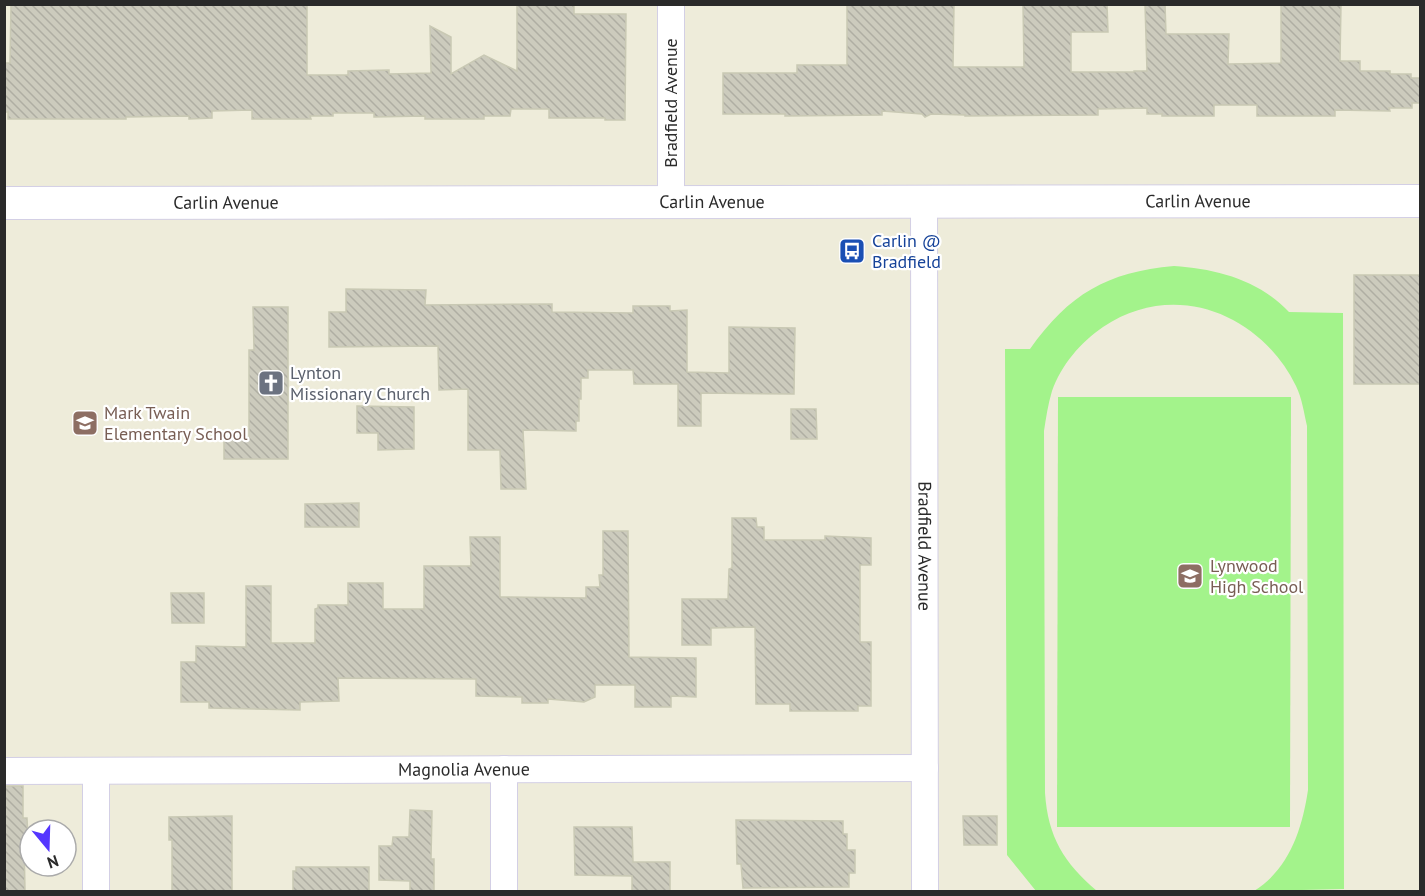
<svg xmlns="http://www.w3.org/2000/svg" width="1425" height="896" viewBox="0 0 1425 896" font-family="'PT Sans',sans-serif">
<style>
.pitch{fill:#a3f38b}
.building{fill:url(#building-back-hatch);stroke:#c9c9b4;stroke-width:1.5}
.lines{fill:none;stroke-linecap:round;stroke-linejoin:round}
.minor-casing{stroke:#d3cfe5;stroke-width:28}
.tertiary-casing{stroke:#d3cfe5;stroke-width:34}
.minor{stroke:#fff;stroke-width:26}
.tertiary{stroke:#fff;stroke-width:32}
.labels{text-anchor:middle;stroke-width:4.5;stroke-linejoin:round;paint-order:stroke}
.street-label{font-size:18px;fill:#2a2a2a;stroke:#fff}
.transit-label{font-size:18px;fill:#164399;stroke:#fff;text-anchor:start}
.worship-label{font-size:18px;fill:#5b616d;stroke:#fff;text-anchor:start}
.education-label{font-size:18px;fill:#785e54;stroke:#fff;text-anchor:start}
</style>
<defs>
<pattern id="building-back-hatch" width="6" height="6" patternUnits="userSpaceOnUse" patternTransform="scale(1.5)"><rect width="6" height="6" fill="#cccbbd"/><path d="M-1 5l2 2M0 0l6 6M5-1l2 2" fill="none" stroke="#afaea3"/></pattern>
</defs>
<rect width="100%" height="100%" fill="#eeecda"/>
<g class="pitch">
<path d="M1174,266C1217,269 1259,280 1289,312L1343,313L1344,889L1254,891C1289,869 1302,830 1308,790L1307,426C1304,413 1302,398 1296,386C1260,313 1174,279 1103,327C1081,342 1061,365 1052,391C1048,404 1046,418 1044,431L1045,793C1048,837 1064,863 1097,891H1036L1007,855L1005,349H1030C1069,294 1107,272 1174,266Z"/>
<path d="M1058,397H1291L1290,827H1057Z"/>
</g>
<g class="building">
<path d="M11,4H307V75H348V71L389,70V74L431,73L430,26L451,37V74L484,55L517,71V4H574V14H626L625,120H605V118H549V109H511L510,116H484V119H425V116L374,117V113H333V116H310L311,119H252V110L212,111V118L189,119V116L126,117V119H8V112H4V63H10Z"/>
<path d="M847,4H954L953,67H1024L1023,4H1107L1108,32H1071V72H1134V71H1147L1145,4H1165L1166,34H1229L1228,64L1281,63V4H1341L1340,61H1360V71H1390V74H1411V78H1420V103H1412V108H1389L1390,111L1335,110V116H1257V105H1214V116H1162V114H1147V108L1098,109V115L965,116V115L931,114L925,117L922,114L882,111V115L785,116V114H723V73H797V65H847Z"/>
<rect x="1354" y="275" width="66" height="109"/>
<path d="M346,289L426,290L425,305L552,304V312L633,313V306H670V311L687,310V372L729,373V327L795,328L794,394L701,393V426H678V384H634L633,370H588V378H581V399H579V421H576V431L523,430L526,489H501L500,450H468V389L439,390L438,346L329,347V312H346Z"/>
<path d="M253,307H288V459H224V437H249V350H254Z"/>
<path d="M357,406L414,407V449L378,450V433H357Z"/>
<path d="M791,409H816L817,439H791Z"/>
<path d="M359,503V527H305V504Z"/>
<path d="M732,518H756L757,527H764V540H825V536L871,538V565H860V642H871V706H858V711H790V704H756L755,627L711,628V645H682V599H728L729,569L732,568Z"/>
<path d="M603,531H628L629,657L696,658V697L671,696V707H635V685H595V697L584,702L548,699V703H522V697L476,696V679L338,678L339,701L300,702V710L209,708V702H181V662H196V646L246,647V586H271V643H315V609L318,608V605H348V583H383V609H424V566H471L470,537H500V597L586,598V587H600L599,575H603Z"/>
<path d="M171,593H204V623H172Z"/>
<path d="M4,786H23V818H27L28,840H24L25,891H4Z"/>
<path d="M410,810L432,811L431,859H434V891H410V881L379,880V846H392L393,837H409Z"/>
<path d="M232,816V891H172V840H169V817Z"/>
<path d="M963,816H997V845H964Z"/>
<path d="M736,820L843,821V834H847V850H855V873H849V887L743,888L741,864H737Z"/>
<path d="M574,827H632L633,862H670V891H632V876L575,875Z"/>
<path d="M296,867H369V891H293V871H296Z"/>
</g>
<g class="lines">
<defs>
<g id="minor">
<path id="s1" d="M924,201L925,892"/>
<path d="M671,202V4"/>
<path d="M504,769V892"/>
<path id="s2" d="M4,771L925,768"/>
<path d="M96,892V771"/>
</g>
<g id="tertiary">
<path id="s3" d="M4,203L1420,201"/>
</g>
</defs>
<use href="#minor" class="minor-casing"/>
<use href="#tertiary" class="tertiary-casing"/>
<use href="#minor" class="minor"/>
<use href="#tertiary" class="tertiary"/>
</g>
<defs>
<symbol id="bus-square" viewBox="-11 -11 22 22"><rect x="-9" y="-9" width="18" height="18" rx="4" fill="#1a4fb4" stroke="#fff"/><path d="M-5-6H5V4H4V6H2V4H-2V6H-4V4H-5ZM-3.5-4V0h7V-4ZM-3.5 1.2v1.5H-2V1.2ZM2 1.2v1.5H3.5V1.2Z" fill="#fff"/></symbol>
<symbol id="church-square" viewBox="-11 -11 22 22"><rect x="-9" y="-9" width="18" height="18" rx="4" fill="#6b7280" stroke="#fff"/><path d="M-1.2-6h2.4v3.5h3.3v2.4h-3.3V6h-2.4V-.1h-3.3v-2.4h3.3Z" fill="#fff"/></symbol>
<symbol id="school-square" viewBox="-11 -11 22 22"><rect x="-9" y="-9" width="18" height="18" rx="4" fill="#8d6e63" stroke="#fff"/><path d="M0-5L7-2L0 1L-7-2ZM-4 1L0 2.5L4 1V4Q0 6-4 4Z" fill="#fff"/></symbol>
</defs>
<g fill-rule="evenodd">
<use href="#bus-square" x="837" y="236" width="30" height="30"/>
<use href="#church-square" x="256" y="368" width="30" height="30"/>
<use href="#school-square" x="70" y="408" width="30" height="30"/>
<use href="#school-square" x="1175" y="561" width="30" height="30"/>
</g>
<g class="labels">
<g class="street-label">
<text transform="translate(671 103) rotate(-90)" y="6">Bradfield Avenue</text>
<text dy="6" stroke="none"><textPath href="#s3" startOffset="1194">Carlin Avenue</textPath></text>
<text dy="6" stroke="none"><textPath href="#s3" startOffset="222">Carlin Avenue</textPath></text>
<text dy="6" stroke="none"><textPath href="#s3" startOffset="708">Carlin Avenue</textPath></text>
<text dy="6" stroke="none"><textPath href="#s1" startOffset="345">Bradfield Avenue</textPath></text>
<text dy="6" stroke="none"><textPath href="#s2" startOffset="460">Magnolia Avenue</textPath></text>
</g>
<g class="transit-label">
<text x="872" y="247">Carlin @<tspan x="872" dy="21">Bradfield</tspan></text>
</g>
<g class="worship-label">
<text x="290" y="379">Lynton<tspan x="290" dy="21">Missionary Church</tspan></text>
</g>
<g class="education-label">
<text x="104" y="419">Mark Twain<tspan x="104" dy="21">Elementary School</tspan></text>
<text x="1210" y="572">Lynwood<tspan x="1210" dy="21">High School</tspan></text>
</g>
</g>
<rect width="1425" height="896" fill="none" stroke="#2a2a2a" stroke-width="12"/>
<g transform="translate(48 848) rotate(161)"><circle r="28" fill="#ffffff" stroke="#aaaaaa" stroke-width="1.5"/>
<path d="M0-4.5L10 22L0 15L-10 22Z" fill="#5536ff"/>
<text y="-9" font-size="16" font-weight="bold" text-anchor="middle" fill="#2a2a2a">N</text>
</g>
</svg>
